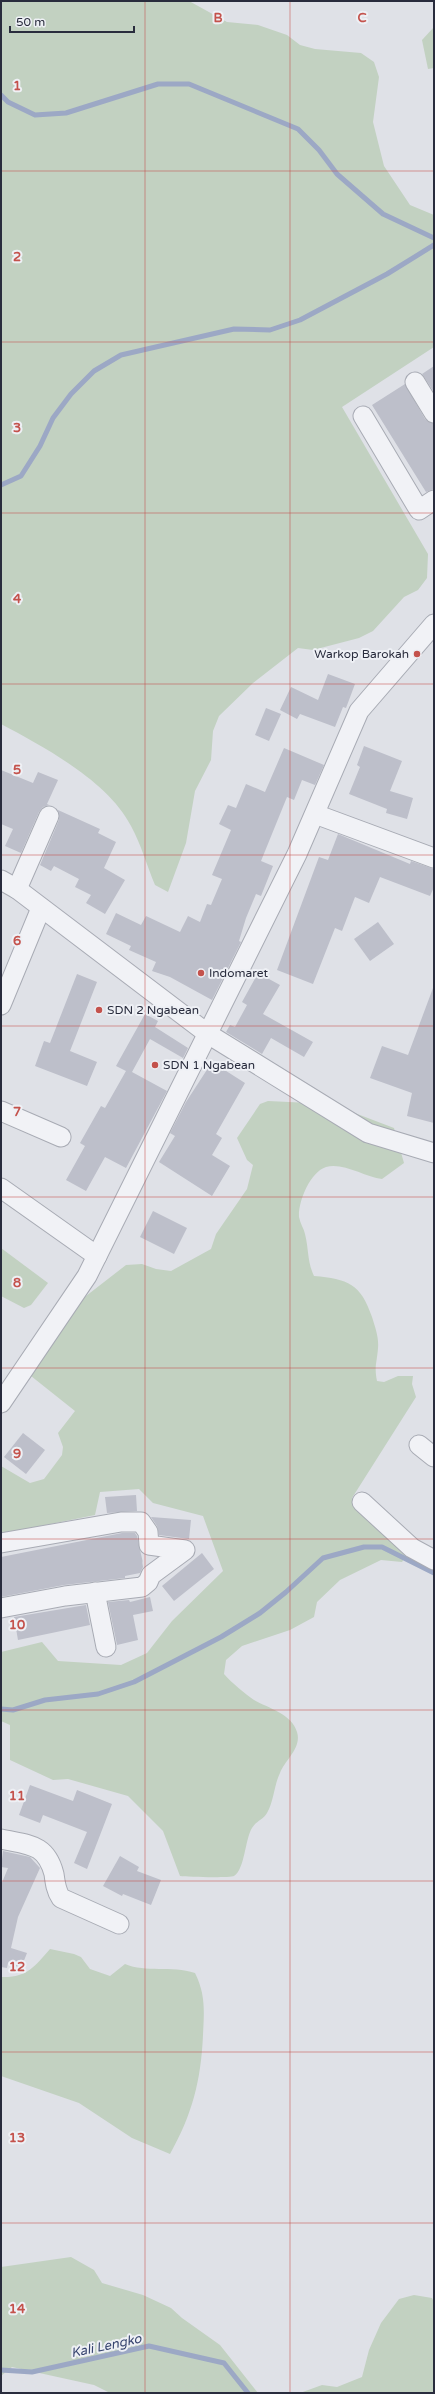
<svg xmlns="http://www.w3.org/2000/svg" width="435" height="2394" viewBox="0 0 435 2394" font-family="'Varela Round',sans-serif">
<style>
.green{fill:#c2d1c1}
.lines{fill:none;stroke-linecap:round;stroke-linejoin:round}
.stream{stroke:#9ca8c5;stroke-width:5}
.building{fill:#bdbfca}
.minor-casing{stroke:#a8abb4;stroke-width:21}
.minor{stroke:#f1f2f6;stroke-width:19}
.grid{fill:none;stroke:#c4524c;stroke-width:1;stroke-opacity:0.55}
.poi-dot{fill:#c4524c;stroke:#eef0f5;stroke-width:1.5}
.labels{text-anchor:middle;stroke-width:4;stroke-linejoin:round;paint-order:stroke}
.poi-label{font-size:12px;fill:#292c3d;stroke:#eef0f5;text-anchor:start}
.water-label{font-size:13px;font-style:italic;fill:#36446e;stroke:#eef0f5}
.grid-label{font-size:13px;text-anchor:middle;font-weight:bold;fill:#c4524c;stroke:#eef0f5;stroke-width:4;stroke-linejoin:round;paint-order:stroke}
</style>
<rect width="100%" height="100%" fill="#dfe1e7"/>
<g class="green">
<path d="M1,1H189L227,22L258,25L287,35L300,45L315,49L361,53L374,62L379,77L373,122L384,166L410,205L434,215V347L342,407L428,554L427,578L418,590L404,597L373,631L359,638L313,650L298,648L253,683L219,716L213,731L211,760L195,791L186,843L168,892L155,885C147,866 141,844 131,826C108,781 44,747 1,724Z"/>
<path d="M434,27V68L428,69L422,40Z"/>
<path d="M268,1101L331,1104L394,1128L404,1163L382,1179C365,1177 343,1162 326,1167C310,1172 298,1202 299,1217C300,1223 304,1229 305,1234C309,1250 307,1261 314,1276C348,1279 361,1284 372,1317C375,1327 379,1337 378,1348C377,1362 374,1367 377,1381L384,1382L398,1376H413L412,1384L416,1397L352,1498L412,1548L402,1562L381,1560L340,1580L317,1602L314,1617L290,1630L242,1646L226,1660L224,1674C232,1683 244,1693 254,1700C268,1708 292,1714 297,1732C302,1748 285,1760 280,1773C274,1785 274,1801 267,1813C263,1820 256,1821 252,1828C245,1839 245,1869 234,1876C230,1878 187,1877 180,1876L163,1831L128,1796L68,1779L53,1780L10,1760V1725L1,1721V1652L42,1642L58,1661L121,1665L147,1653L172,1621L223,1571L203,1516L153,1503L139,1489L100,1492L95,1515L1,1534V1466L30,1483L44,1479L62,1455L63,1447L58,1433L75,1411L31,1376V1369L77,1303L126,1265L142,1264L156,1269L171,1271L211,1249L216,1234L247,1189L253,1165L247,1160L237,1138L260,1104Z"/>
<path d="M1,1248L48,1283L31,1305L24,1308L1,1296Z"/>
<path d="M50,1949L74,1954L81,1957L90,1969L110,1976L125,1964C146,1973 171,1965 195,1973C206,1995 204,2012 203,2035C201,2081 192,2115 170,2154L132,2138L79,2103L1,2076V1977C27,1978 34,1967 50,1949Z"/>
<path d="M71,2257L94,2270L102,2283L143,2295L171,2308L182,2318L220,2345L258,2393H110L94,2385L12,2367L1,2376V2267Z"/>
<path d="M414,2295L432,2298L434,2302V2393H300L322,2385L337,2387L362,2377L369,2350L381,2323L399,2299Z"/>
</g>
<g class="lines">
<g class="stream">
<path d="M1,95L8,102L35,115L66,113L158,84H189L298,129L319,150L337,174L383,214L434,238"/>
<path d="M1,485L21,476L40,446L53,418L71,394L94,371L121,355L234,329L270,330L300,320L387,274L434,245"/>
<path d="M1,1709L13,1710L45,1700L98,1694L134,1682L221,1637L260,1613L286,1592L323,1558L364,1547H382L434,1573"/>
<path d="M1,2370L32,2372L149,2346L224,2363L248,2393"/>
</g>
</g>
<g class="building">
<path d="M434,366V392L422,374Z"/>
<path d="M405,384L425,419L434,424V489L426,492L372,405Z"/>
<path d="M328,674L355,684L346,708L343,707L335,727L300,714L297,719L280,710L291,687L318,700Z"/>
<path d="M266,708L281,714L269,741L255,735Z"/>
<path d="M364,746L402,761L390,791L413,798L407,819L386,813L387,809L349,794L360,767L357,765Z"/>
<path d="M284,748L324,765L315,785L302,780L294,800L287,797L261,861L273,866L261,896L256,894L246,918L239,941L241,942L212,1000L170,977L152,971L156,962L129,950L131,946L106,934L116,913L141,925L146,916L180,932L188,916L200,922L207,904L211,905L222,879L212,875L231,830L219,824L228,805L236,808L246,784L265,792Z"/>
<path d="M1,770L33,783L38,772L58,780L47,804L49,805L43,807L39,812L21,853L5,846L13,829L1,824Z"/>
<path d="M58,810L100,829L98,833L116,842L104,868L125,880L105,914L86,903L91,895L75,887L79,879L54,866L51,871L40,865L59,820Z"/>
<path d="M338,834L410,864L411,861L434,869V887L430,896L380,877L369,903L355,897L342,931L335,928L313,984L277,970L319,857L328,860Z"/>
<path d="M378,922L394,944L370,961L354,939Z"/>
<path d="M258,973L280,985L263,1014L313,1042L304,1057L271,1038L262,1054L226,1032L230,1025L235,1027L247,1005L242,1002Z"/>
<path d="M77,974L97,982L70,1051L97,1062L87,1086L35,1066L44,1041L50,1043Z"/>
<path d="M433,988H434V1123L407,1116L412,1093L370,1078L382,1046L408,1055Z"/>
<path d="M145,1014L158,1021L155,1027L188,1048L183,1058L150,1039L132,1072L167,1091L126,1168L105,1157L86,1191L66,1180L85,1146L80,1143L101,1106L105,1108L126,1071L116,1066Z"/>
<path d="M212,1062L245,1083L216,1134L222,1138L212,1155L230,1166L212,1196L159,1162L175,1136L170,1133L186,1102Z"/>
<path d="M153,1211L187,1228L174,1254L140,1237Z"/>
<path d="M23,1433L45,1450L26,1474L4,1457Z"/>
<path d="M136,1495L137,1511L107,1513L105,1497Z"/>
<path d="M151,1517L191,1520L189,1539L159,1535L157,1526Z"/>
<path d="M122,1533H135L137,1536L143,1563L142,1561L143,1567L140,1573L125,1576V1578L64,1585L1,1597V1557Z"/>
<path d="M202,1553L214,1569L174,1601L162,1586Z"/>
<path d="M150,1597L153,1611L133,1615L138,1640L117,1645L108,1602L129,1600L130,1602Z"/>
<path d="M86,1605L90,1625L18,1640L14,1617Z"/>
<path d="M30,1785L73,1801L77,1790L112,1804L87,1869L74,1863L87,1832L43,1815L40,1823L19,1815Z"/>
<path d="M3,1851L30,1857L40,1868L18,1917L11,1948L27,1953L21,1968L8,1963L7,1968L1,1967V1885L8,1868L1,1867Z"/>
<path d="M120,1856L139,1867L137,1871L161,1880L151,1905L123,1894L122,1896L103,1886Z"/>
</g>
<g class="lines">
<defs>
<g id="minor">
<path d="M415,382L434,413"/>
<path d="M363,416L419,510L434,500"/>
<path d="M315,814L434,858"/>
<path d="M1,880L17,889L208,1034L368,1133L434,1153"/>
<path d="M17,889L49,816"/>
<path d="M1,1005L41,908"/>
<path d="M1,1111L61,1137"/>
<path d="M1,1188L97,1256"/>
<path d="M1,1403L87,1276L297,854L359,711L434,624"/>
<path d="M419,1445L434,1457"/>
<path d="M362,1502L412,1548L434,1560"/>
<path d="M1,1543L121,1522H141L148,1532L149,1545L185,1550L151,1575L148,1582L142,1587L65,1596L1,1608"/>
<path d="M95,1592L106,1647"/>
<path d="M1,1839C28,1845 46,1843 54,1874C55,1882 56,1891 61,1898L119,1924"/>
</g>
</defs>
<use href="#minor" class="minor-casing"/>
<use href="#minor" class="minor"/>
</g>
<path class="grid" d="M145,1V2393M290,1V2393M1,171H434M1,342H434M1,513H434M1,684H434M1,855H434M1,1026H434M1,1197H434M1,1368H434M1,1539H434M1,1710H434M1,1881H434M1,2052H434M1,2223H434"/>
<g class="poi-dot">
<circle cx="417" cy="654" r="4"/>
<circle cx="201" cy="973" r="4"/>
<circle cx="99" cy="1010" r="4"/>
<circle cx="155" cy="1065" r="4"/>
</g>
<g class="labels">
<g class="poi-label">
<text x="409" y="658" text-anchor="end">Warkop Barokah</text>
<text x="209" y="977">Indomaret</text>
<text x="107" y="1014">SDN 2 Ngabean</text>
<text x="163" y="1069">SDN 1 Ngabean</text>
</g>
<g class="water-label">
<text transform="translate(106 2345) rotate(-12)" y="5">Kali Lengko</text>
</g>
</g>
<g class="grid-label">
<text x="218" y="22">B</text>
<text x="362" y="22">C</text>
<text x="17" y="90">1</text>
<text x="17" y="261">2</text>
<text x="17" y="432">3</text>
<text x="17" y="603">4</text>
<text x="17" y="774">5</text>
<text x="17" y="945">6</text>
<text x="17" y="1116">7</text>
<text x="17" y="1287">8</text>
<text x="17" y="1458">9</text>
<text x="17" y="1629">10</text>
<text x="17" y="1800">11</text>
<text x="17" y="1971">12</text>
<text x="17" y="2142">13</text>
<text x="17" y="2313">14</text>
</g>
<rect width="435" height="2394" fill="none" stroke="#292c3d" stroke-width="4"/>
<path d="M10 26v6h124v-6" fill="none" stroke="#292c3d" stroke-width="2"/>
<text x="16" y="26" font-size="12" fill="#292c3d" stroke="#eef0f5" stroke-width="3" paint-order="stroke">50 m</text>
</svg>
